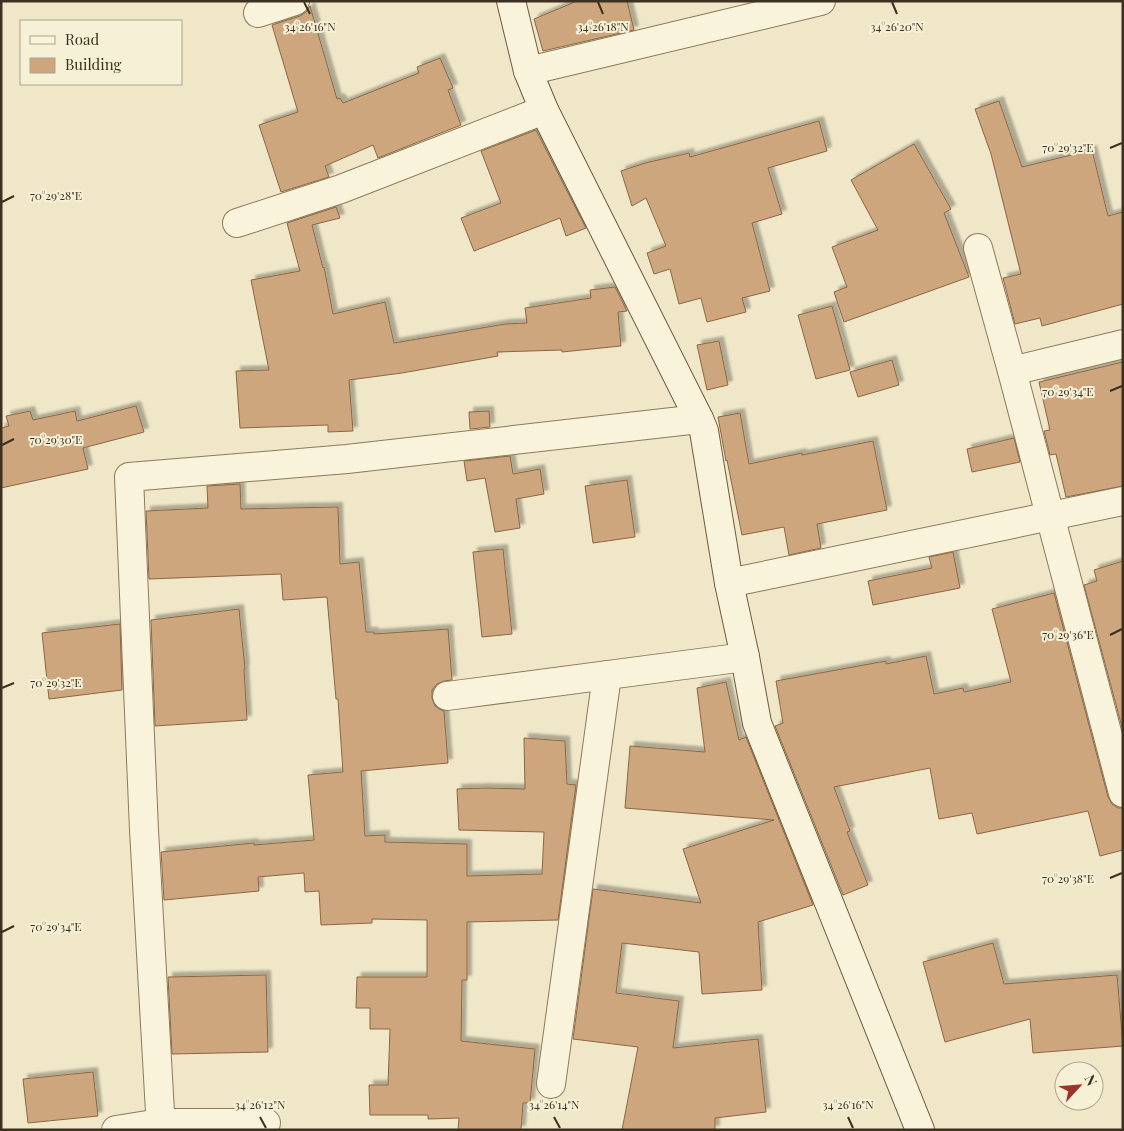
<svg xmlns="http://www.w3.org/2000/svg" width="1124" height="1131" viewBox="0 0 1124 1131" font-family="'Playfair Display',serif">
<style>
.building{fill:#cda67d;stroke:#8b6642;filter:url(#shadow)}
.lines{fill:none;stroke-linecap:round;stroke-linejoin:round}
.street-casing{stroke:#8b7a5c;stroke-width:30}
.secondary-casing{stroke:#6d5b3f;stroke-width:30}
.street{stroke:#f9f3db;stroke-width:28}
.secondary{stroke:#f9f3db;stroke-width:28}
.ticks{fill:none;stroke:#3c3020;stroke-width:2}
.ticks-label{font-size:12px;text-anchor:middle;fill:#3c3020;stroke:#f6f0d7;stroke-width:4;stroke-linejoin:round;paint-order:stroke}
</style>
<defs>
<filter id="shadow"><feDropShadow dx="4.5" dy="-4.5" stdDeviation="1" flood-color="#0004"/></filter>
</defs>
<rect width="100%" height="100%" fill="#efe7c8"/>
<g class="building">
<path d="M577,1H627L634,30L543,51L534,19Z"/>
<path d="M310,6L337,99L340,98L343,103L419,73L417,67L440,58L453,88L448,90L461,125L378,158L373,145L325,166L329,177L281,192L259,125L298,112L272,25L300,16L306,12Z"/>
<path d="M999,101L1022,167L1092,150L1108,216L1123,212V304L1042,326L1040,318L1015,324L1003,278L1021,274L991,154L975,109Z"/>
<path d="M819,121L827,151L768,168L782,214L752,223L770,291L742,298L746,312L707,322L701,298L679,304L670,269L654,274L647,253L666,246L646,198L632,206L621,171L645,163L689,153L690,157Z"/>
<path d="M536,130L586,228L566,236L560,218L474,251L461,218L501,203L481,151Z"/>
<path d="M914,144L951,209L944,213L969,277L844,322L834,292L847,287L832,247L878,230L851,180Z"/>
<path d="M336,207L340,218L312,225L323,268L324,267L333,314L385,302L394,343L505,324L527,323L525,308L591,298L590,290L615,287L627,311L618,312L621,346L562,352V350L497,352L498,356L402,373L349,380L353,431L328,432V425L240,428L236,371L269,370L251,280L300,271L287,223Z"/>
<path d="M832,306L850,370L816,379L798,315Z"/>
<path d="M719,341L728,385L707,390L697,345Z"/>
<path d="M892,360L899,385L858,397L850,372Z"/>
<path d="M1123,362V486L1066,497L1056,454L1050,455L1044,431L1050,430L1039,382Z"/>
<path d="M136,406L144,432L83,448L88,469L1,488V428L9,426L6,416L30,411L33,420L75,411L77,421Z"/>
<path d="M489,411L490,427L470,429L469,412Z"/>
<path d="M740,413L749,464L802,453V455L873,441L887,510L817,524L821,548L789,555L784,527L742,535L727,460L726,461L718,417Z"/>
<path d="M1014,438L1020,462L972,472L967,449Z"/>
<path d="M510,456L513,474L540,469L544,494L516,499L520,528L495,532L485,478L467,481L464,461Z"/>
<path d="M627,480L635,537L593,543L585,486Z"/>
<path d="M240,484L241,509L338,507L340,564L359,562L366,632H374V634L448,629L452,680L444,681L437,684L432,690V698L435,706L441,710L444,711L448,763L361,771L365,836L385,835V842L467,844V876L542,874L544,832L459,830L457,789L485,788L525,789L524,738L565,741L567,784L576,785L558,920L467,922V980H462L461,1041L535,1049L530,1103H523L521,1130H458L459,1118L428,1119V1115H370L369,1085H388L390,1029H370V1008H356L357,977H427V920L372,919V923L321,925L319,891L305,892L304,873L258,877L259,891L164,900L161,852L254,843V845L314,840L308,775L343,772L338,699H336L327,597L283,600L281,574L149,579L146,511L208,508L207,486Z"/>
<path d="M503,549L512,634L482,637L473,552Z"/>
<path d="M953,552L960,588L873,605L868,581L932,568L929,557Z"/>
<path d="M1123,561V731L1084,585L1097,581L1094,570Z"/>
<path d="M1054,593L1108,797L1112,804L1118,808H1123V850L1100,856L1088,811L977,834L972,813L939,819L930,768L834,787L850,831L847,832L868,885L843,895L775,726L783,723L776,681L886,661V664L926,656L934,694L963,688L964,692L1011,682L992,609Z"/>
<path d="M239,609L245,669H244L247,720L155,726L151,620Z"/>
<path d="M120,624L122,690L49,699L42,633Z"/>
<path d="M726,682L739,740L746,737L813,905L758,922L762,990L702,994L699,952L622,943L616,993L679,1001L673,1048L758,1039L766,1112L715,1118V1130H622L638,1047L573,1039L593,889L701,903L683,849L774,820L625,808L630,746L705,752L697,688Z"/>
<path d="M993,943L1004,984L1117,975L1123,1046L1033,1053L1030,1019L945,1042L923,962Z"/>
<path d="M266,975L268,1052L172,1054L168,977Z"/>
<path d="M93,1072L98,1116L28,1123L23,1079Z"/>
</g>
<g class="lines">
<defs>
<g id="street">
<path d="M258,13L295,1"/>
<path d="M528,71L821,1"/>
<path d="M237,223L341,189L544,110"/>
<path d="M978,248L1012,371L1123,793"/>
<path d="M1012,371L1123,344"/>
<path d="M729,583L1123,501"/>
<path d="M447,696L745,657"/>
<path d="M551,1084L607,675"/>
<path d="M116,1130L160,1123H266"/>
<path d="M161,1130L144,830L129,477L347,459L699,419"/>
</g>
<path id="secondary" d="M511,1L528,71L544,110L699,419L704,431L729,583L745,657L757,723L920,1130"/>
</defs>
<use href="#street" class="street-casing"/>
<use href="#secondary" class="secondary-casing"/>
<use href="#street" class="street"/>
<use href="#secondary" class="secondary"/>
</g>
<path class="ticks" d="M304,2L310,14M598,2L603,14M892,2L897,14M1110,148L1122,143M2,202L14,196M1110,391L1122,386M2,445L14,439M1110,635L1122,629M2,688L14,683M1110,878L1122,873M2,932L14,926M260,1117L266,1128M554,1117L560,1128M848,1117L853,1128"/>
<g class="ticks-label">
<text x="310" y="31">34°26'16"N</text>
<text x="603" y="31">34°26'18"N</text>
<text x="897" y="31">34°26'20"N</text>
<text x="1068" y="152">70°29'32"E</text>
<text x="56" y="200">70°29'28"E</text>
<text x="1068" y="396">70°29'34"E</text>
<text x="56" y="444">70°29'30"E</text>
<text x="1068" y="639">70°29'36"E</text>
<text x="56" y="687">70°29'32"E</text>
<text x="1068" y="883">70°29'38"E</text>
<text x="56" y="931">70°29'34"E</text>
<text x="260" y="1109">34°26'12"N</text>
<text x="554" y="1109">34°26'14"N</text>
<text x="848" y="1109">34°26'16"N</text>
</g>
<rect width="1124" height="1131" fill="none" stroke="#3c3020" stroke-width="5"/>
<rect x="20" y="20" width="162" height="65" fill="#f6f0d7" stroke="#aca38e"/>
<rect x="30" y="36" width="25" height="8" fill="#f9f3db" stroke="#aca38e"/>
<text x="65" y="45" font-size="15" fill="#3c3020">Road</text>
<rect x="30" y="58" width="25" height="15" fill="#cda67d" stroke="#aca38e"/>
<text x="65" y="70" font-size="15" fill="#3c3020">Building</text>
<g transform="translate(1079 1086) rotate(64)"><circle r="24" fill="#f6f0d7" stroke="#aca38e"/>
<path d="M0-4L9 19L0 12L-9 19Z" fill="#9b352c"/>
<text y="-8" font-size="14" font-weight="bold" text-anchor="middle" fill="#3c3020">N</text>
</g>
</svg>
